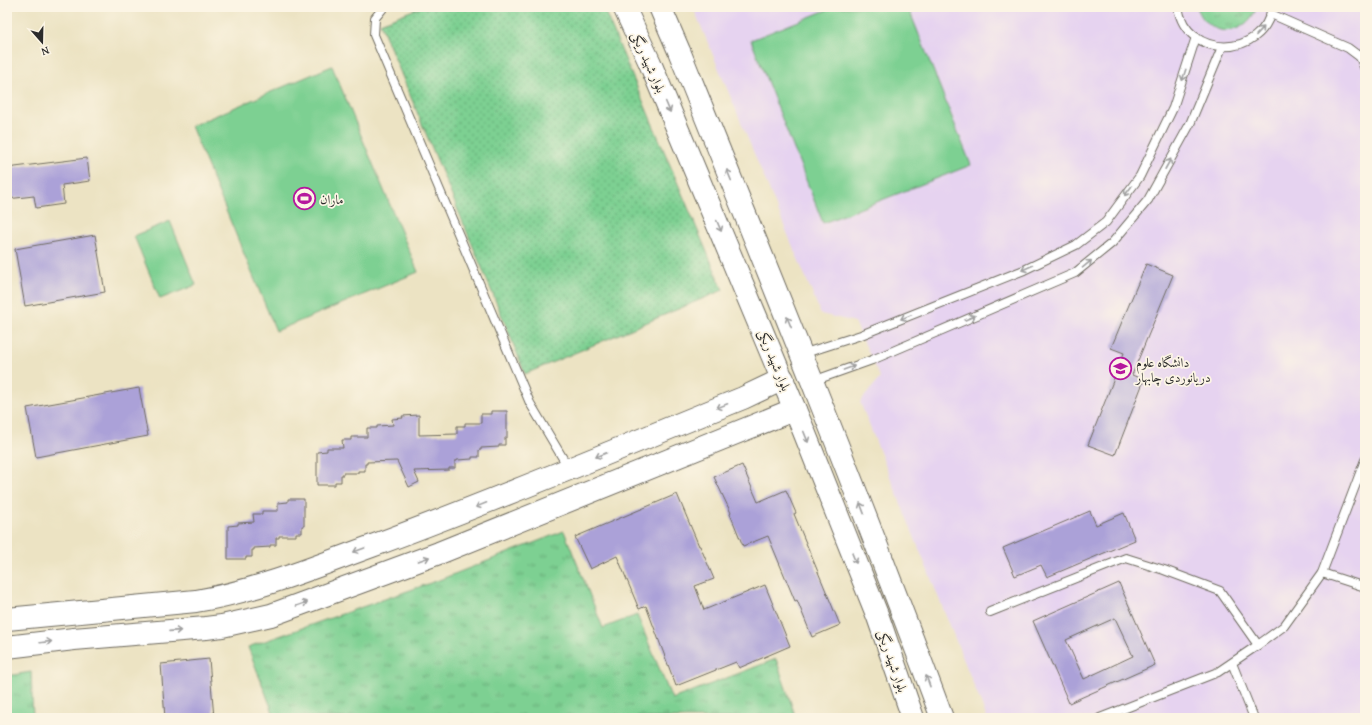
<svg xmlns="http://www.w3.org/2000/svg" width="1372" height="725" viewBox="0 0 1372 725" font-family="'Gentium Book Plus',Amiri,serif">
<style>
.built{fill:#e6d3f0}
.grass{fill:url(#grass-tufts);stroke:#547e5e}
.park{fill:url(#park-dots);stroke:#547e5e}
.pitch{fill:#7dd092;stroke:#547e5e}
.building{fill:#aba1d8;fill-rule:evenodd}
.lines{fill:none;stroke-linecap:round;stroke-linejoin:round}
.lane-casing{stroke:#6f6b60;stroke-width:10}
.secondary-casing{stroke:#6f6b60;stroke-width:24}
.highway-casing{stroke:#6f6b60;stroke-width:24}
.lane{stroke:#fff;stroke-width:8}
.secondary{stroke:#fff;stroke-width:22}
.highway{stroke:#fff;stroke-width:22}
.oneway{stroke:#a0a0a0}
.labels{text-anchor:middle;stroke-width:3.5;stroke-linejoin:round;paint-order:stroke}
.street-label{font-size:13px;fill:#2b2b2b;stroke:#fcf5e5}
.poi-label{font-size:13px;fill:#2b2b2b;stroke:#fcf5e5;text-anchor:start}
</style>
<defs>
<pattern id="grass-tufts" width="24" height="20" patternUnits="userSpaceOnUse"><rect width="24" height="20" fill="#7dd092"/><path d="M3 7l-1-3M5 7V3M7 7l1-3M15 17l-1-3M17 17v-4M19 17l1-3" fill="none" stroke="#67a977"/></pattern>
<pattern id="park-dots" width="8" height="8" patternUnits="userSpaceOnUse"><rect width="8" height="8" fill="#7dd092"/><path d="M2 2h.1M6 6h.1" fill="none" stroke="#67a977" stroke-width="1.8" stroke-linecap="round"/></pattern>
</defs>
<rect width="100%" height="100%" fill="#fcf5e5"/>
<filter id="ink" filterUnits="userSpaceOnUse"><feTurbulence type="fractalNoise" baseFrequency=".025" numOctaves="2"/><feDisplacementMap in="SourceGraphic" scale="8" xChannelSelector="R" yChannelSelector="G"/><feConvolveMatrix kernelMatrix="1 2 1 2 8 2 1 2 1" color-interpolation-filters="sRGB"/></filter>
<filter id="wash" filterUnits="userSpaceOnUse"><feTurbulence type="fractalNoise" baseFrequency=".012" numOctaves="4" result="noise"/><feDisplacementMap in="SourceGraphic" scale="16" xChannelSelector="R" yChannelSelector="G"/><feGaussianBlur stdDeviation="0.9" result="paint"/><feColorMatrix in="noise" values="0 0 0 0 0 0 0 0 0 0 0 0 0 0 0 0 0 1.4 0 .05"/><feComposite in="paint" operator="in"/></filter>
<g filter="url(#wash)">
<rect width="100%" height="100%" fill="#ece3c3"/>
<path class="built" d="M693,7H1365V718H987L860,402L880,378L855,322L821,314Z"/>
<g class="grass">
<path d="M1197,7H1257C1245,38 1208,39 1197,7Z"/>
<path d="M564,531L603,628L637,615L672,699L776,659L796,718H275L248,647L439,580Z"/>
<path d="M31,672L33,718H7V676Z"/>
</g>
<path class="park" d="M421,7H603L723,290L525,374L509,333L380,23Z"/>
<g class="pitch">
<path d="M834,7H908L971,165L823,223L751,40Z"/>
<path d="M332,66L418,272L276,331L191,126Z"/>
<path d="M170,221L196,285L160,299L134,236Z"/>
</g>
<g id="blocks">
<g class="building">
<path d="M87,158L90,181L62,185L64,204L36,208L34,196L7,199V168Z"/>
<path d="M95,235L105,292L25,306L15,249Z"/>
<path d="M1146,264L1173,275L1132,375L1144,380L1115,455L1088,445L1124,353L1111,348Z"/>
<path d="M139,388L148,436L36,457L27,408Z"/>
<path d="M491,411H507V438H505V445H499V447L481,448V450H479V457H472V459L457,460V461H455V468H449V470L414,471L419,482L409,487L397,461L367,462V464H365V471H358V473H343V475H341V482H335V485H317V452L327,451V448H343L342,440H351V437H367V428H377V426L393,425L392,419L403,418L402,416L419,415V435L457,434V426H465V423H481V414H491Z"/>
<path d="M742,465L758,502L786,490L796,513L794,514L840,625L812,637L797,600L795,601L768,536L743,546L730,514L731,513L714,477Z"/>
<path d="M677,494L699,546H700L714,579L695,586L704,610L765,585L790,646L739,668L736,662L676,686L646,606L639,609L617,556L590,569L575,537Z"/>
<path d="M288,499H304V526H302V533H296V536H279V538H276V545H270V547L254,548V550H252V557H246V559H228V526L238,525V523L254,522L253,514H262V511H278V503L288,502Z"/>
<path d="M1090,511L1096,525L1124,513L1135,540L1047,577L1041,565L1015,576L1003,548Z"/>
<path d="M1119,583L1155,665L1069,703L1033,621ZM1115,618L1133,656L1084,679L1066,640Z"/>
<path d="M209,659L214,718H165L161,664Z"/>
</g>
</g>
</g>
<g filter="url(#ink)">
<use href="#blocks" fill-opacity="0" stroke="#6f6b60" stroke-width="1"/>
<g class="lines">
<defs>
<g id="lane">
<path d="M384,7L375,18L374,35L530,403L568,467"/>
<path d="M1178,7C1186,60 1264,59 1272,7"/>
<path d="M1271,14L1348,48L1360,57L1365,51"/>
<path d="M1360,57L1365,69"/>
<path d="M802,354L861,335L1024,270L1076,245L1106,222L1140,176L1173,108L1196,37"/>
<path d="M813,381L872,360L1075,273L1112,243L1148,200L1190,124L1222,47"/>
<path d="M1322,573L1365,587"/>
<path d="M990,612L1126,558L1164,570L1220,591L1258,645"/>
<path d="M1232,663L1254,718"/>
<path d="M1100,718L1218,672L1258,645L1284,626L1322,573L1365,460"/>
</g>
<g id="secondary">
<path d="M7,619L196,601C257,591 314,567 372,546C497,500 620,448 743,398L783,379"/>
<path d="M7,647L74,639L206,628L222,626L271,615L439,553L783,414L795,410"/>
</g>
<g id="highway">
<path d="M624,7L650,63L803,429L878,617L913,718"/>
<path d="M660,7L679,51C769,273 859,494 942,718"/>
</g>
</defs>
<use href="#lane" class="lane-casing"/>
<use href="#secondary" class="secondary-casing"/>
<use href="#highway" class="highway-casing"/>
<use href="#lane" class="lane"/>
<use href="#secondary" class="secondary"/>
<use href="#highway" class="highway"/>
</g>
<defs><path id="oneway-shaft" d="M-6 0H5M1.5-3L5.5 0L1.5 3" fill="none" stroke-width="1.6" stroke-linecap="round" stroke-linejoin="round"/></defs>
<g class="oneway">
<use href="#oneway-shaft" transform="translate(1260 31) rotate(-47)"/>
<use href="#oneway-shaft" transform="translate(1184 75) rotate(108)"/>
<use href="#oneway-shaft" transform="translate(668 107) rotate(67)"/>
<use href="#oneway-shaft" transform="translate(1168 164) rotate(-61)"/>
<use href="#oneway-shaft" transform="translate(729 175) rotate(-112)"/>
<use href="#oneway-shaft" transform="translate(1128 191) rotate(127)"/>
<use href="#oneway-shaft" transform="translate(719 226) rotate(67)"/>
<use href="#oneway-shaft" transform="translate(1087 264) rotate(-40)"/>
<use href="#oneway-shaft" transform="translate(1027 268) rotate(156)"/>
<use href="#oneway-shaft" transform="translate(906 317) rotate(158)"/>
<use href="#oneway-shaft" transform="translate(970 318) rotate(-23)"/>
<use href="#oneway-shaft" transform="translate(789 322) rotate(-112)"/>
<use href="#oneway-shaft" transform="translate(849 368) rotate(-20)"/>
<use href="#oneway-shaft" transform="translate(722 406) rotate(158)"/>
<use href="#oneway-shaft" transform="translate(806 437) rotate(68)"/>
<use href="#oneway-shaft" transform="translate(601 455) rotate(158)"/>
<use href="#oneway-shaft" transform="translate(481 505) rotate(158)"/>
<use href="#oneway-shaft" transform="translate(862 508) rotate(-111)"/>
<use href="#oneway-shaft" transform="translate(359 550) rotate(160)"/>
<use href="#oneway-shaft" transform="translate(854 558) rotate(68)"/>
<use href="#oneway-shaft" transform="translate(424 559) rotate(-20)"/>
<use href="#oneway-shaft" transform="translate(302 604) rotate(-20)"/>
<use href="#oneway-shaft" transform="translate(175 631) rotate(-4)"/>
<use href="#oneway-shaft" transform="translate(46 642) rotate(-7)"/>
<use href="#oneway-shaft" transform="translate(928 681) rotate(-110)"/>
</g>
</g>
<defs>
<symbol id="stadium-ring" viewBox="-11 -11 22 22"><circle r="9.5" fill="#fcf5e5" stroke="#b5179e" stroke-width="1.5"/><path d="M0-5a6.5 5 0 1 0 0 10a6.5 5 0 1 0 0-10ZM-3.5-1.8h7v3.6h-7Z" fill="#b5179e"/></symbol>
<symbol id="university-ring" viewBox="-11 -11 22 22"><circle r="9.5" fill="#fcf5e5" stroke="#b5179e" stroke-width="1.5"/><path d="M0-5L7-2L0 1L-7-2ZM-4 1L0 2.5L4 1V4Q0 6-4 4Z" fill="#b5179e"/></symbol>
</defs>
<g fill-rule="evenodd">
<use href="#stadium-ring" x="292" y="186" width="25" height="25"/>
<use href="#university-ring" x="1108" y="356" width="25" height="25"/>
</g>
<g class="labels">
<g class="street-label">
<text transform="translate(649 62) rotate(66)" y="5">بلوار شهید ریگی</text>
<text transform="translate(775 360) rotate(68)" y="5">بلوار شهید ریگی</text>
<text transform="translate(893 661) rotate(71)" y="5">بلوار شهید ریگی</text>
</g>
<g class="poi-label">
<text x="320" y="204">ماران</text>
<text x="1136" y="367">دانشگاه علوم<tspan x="1136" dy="15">دریانوردی چابهار</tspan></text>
</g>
</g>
<rect width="1372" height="725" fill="none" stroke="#fcf5e5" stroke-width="24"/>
<g transform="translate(42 42) rotate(160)" stroke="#fcf5e5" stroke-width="3" paint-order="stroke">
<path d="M0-3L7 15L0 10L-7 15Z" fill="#2b2b2b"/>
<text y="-6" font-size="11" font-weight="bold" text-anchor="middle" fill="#2b2b2b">N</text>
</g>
</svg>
